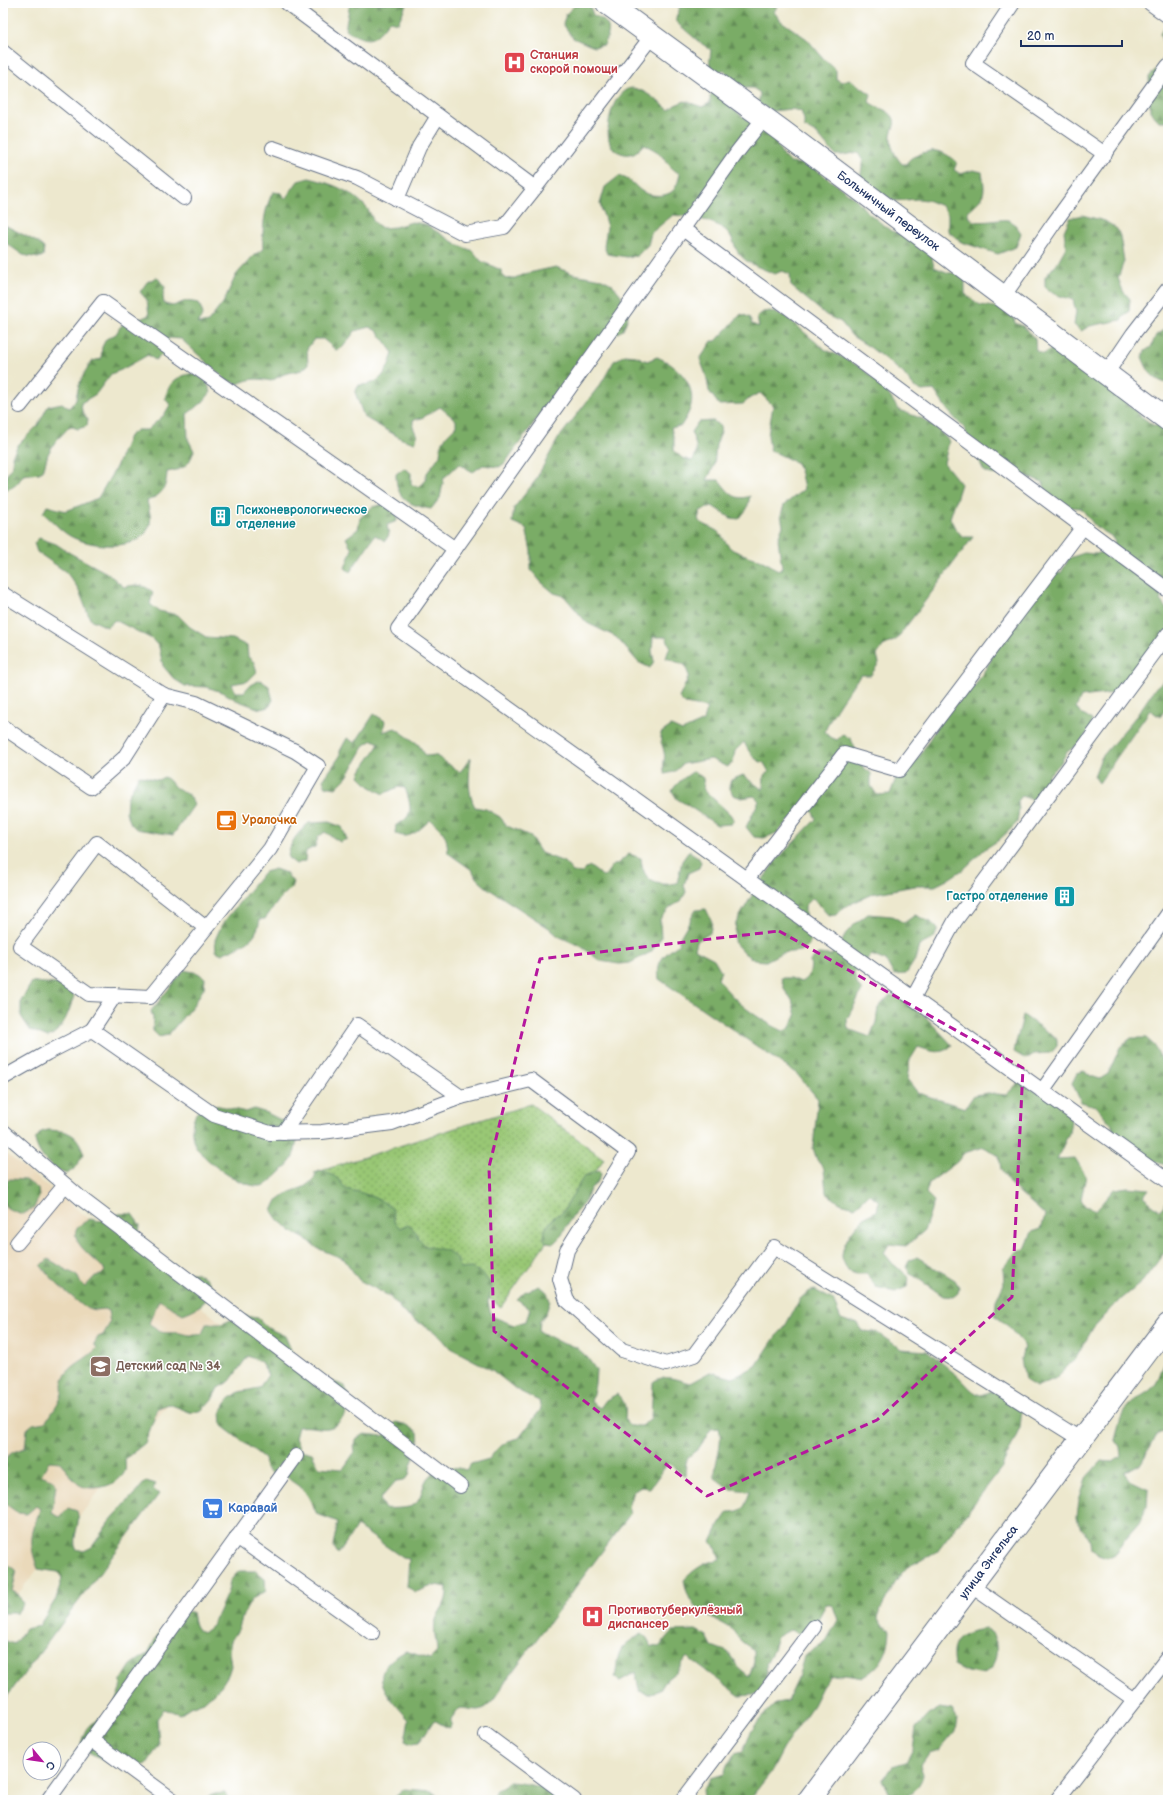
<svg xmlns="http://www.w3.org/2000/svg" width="1171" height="1803" viewBox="0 0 1171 1803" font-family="'Balsamiq Sans',sans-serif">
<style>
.built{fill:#ead9ba}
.green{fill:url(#green-dots);stroke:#5a7b6a}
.forest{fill:url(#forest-firs);stroke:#4a6e62}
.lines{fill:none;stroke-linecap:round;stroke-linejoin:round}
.lane-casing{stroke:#647085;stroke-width:16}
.street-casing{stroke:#647085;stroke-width:24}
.secondary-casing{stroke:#647085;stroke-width:24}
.lane{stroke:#fff;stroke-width:14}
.street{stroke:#fff;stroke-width:22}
.secondary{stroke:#fff;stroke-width:22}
.marked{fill:none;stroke:#b5179e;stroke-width:3;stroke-dasharray:8 5;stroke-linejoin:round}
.labels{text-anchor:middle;stroke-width:3;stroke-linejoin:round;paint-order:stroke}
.health-label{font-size:12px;font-weight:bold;fill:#be3a42;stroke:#fff;text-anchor:start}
.street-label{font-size:12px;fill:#1b2f5e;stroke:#fff}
.culture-label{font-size:12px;font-weight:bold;fill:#0d838f;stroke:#fff;text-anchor:start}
.food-label{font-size:12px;font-weight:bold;fill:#c56008;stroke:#fff;text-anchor:start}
.education-label{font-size:12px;font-weight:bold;fill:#785e54;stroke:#fff;text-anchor:start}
.shop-label{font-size:12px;font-weight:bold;fill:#366cbe;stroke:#fff;text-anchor:start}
</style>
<defs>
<pattern id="green-dots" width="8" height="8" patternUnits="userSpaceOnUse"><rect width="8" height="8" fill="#99c775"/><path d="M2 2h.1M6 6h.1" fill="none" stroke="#7ca263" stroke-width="1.8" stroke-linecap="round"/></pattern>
<pattern id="forest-firs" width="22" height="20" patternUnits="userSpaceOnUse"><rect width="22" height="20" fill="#7aac66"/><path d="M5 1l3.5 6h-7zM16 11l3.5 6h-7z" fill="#638c57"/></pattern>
</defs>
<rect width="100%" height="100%" fill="#fff"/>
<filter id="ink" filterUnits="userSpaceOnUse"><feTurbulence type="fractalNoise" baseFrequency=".025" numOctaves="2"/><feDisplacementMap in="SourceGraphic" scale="8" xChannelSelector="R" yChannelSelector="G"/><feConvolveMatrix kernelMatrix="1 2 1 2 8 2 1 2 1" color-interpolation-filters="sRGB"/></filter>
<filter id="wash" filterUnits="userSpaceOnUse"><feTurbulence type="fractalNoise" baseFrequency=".012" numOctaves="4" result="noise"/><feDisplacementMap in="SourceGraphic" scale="16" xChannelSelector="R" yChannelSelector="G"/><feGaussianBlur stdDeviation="0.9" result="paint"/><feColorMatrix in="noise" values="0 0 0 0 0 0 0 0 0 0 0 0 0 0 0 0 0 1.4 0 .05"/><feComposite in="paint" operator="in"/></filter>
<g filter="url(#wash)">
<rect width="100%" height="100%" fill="#ede8ce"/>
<path class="built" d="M3,1151L228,1328L3,1613Z"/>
<path class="green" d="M531,1104L604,1159L501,1307L314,1173Z"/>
<g class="forest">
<path d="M350,3H410L406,5L398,23L389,21C373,43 369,43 345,30Z"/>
<path d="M577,3H589L593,15C610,22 612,28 604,45L594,47L573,38L563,24L566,14Z"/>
<path d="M653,3H779L774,12L781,21L807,39L824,59L836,70V79L842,82L849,79L871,94L869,102C876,108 888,109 893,117C897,124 892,128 891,135C890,146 895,156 902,164H906C909,159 912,157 918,155C935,147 943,151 957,162L954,170L961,174L973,170L982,172C986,194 985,197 968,211V216L975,222C980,221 986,222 991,221C1008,219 1011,217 1021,233L1016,247L998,254L961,242L948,231V215L942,206L927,200L918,199L893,201L860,179L863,161L858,153C850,153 844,156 835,155L816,133L804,127V120L801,111L791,109L772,111L758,103L760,93L753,88H739L729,79L725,71H715L709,66L711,50L698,41L676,22V17L680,8L676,5L669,4L660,6Z"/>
<path d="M1168,26V47L1163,44L1160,34L1164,27Z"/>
<path d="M1155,70L1168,74V121H1159L1150,111L1149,77Z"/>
<path d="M719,85L732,109L747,119L770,130L782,155L790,163L803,164L814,168L857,200L866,211L891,231L906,235L931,254L934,267L949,273H958L965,280V294L980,305L1001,308L1014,318L1015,323L1023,326L1035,339L1036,351L1044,354L1051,349C1067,356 1062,358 1073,367C1079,373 1090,377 1099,377L1142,417L1153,425H1159L1167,430L1168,436V576L1165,588L1160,600L1168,611V641L1137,667L1114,693L1081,697L1076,708L1081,714L1092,720L1090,729L1080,743L1067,752L1060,764L1048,776L1041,798L1035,801L1022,796L1018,801L1019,809L1017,823L999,840L985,849L964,869L947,880L935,886H914L872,894L842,908L836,915L829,916L813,898L805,906V921L812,936L808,947L801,951L781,953L766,961L754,960L744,953L734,942L736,923L751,897L774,863L816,819L812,810L799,811L777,833L764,838L754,837L746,827L759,801L754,796L742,798L733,795L729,786L731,780L743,775L763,790L764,775L769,772L764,763C753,760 749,752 744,742L735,751L733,763L727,767L711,759L683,764L674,772L665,774C661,764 666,760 664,752C662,742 660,744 661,733L671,726L682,731L704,721L707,708L685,704L679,698L689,676L685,665L666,658L670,646L666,637H653L652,651L654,661L650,668L638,662L616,637L587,623L564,596L554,593L541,582L531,570V551L526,528L512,522L514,508L535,481L558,439L602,382L614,361L625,355L636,356L647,361L657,357C677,365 698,385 690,409C688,415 684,421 681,426L671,428L674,439V450L682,458L692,461C700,451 695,442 691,432L698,422L713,421L720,426L721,433L716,445L714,466L707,480H719C728,491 734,502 750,496L747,509L739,519L731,518L712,506L700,511L698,520C704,525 710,527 717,531C723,535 726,546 733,550C749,558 764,558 778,571L782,568L778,539L783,526L781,515L784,505L804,489L801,474L797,463L770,450L768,435L773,406L760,393L750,398L743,404L719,405L709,391L706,375L700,359L712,341H716L741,314L749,317L752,324L759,327L757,317L763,312L770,311L785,316L824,349L842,357L862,368L885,389L899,410L923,419L937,428L949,441L944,463L961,484L950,518L955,528L963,537H973L896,640L883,646L877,655L879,663L871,675H861C847,692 833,711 825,731L828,736L837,740L843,734L851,739L863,767L871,773V786L877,795L890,794L899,770L908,757L917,760L959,690L974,687L991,660L993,645L1047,573H1061L1069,558L1084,553L1096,554L1112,549L1115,542L1111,536L1095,526L1081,508L1068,507L1048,501L1043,482L1007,470C999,476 992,476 984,471L964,428L948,411L934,390L922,391L914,387L903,373L871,348L852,336L841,322L826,315L791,286L790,274L782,271L775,274C766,270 748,264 742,257C735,251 735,243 730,235C721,221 688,216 673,215L651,233L648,245L637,256L627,257L607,254L604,246L607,227L600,204L605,187L619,176C634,180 636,189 645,193C655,197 672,197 676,186C678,183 679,178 680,174C667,166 670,164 661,155C657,150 650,148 644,144C637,152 631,157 621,153C615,151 612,148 610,143C604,129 613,89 632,88C643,88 660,103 669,110L675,105L685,101L702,107L710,103V96Z"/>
<path d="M309,178C331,183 352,191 367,208C370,212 371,216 373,220C375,223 379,226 382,228L395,227L412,222L425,224L458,245L473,251L481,261L501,270L505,279L515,278L524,274L556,267L573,274L602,279L612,284L621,295L628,317L623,330L604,340L595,342L581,356L571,372L570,389L557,391L505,463L499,467L483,465L473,472L459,464L444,478L440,498L431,509C408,505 396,499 396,474L404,468L411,473V484L417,487L424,483L427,473L440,455L441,445L447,435L456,426V420L440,407L422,418L413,420V427L417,436L415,443L402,439L364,417L355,392L359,385C381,385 387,372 393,353L377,331L369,327L355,331L343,347L336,350L323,339H314L307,349L308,365L302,370L284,374L271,381C258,378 250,378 238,384L226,380L181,339L169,338L165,346L166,352L155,360L148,355L121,370L111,374L96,394L81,403L82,411L88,420L87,426L78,429L70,426L55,442L48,454L43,471L39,473L23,475C18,484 13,489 3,490L5,478L13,464L12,456L18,445L38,425L48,406L62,403L69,408L76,400C77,386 84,372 92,361L101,359L102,347L106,339L116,334L120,327L132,317L140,319L149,315L147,300L140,292L147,282L157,277L165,287L163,296L164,304L173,306L186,301L199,303L203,314L198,324L208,322L223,303L236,275L253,256L263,249C262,231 264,208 273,192L282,193L285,199L298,181Z"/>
<path d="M1082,215L1105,221L1117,229L1120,236L1124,261L1118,278L1123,291L1130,299L1129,311L1121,320L1090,326L1081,331L1074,325L1076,312L1073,300L1054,294L1045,287V277L1057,263L1066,247L1064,231L1070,218Z"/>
<path d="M3,224L37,242L44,248L43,256L38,258L23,255L3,241Z"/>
<path d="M1168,327V384C1151,378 1149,373 1142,357L1145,351L1151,347L1156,335Z"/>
<path d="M193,373L206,381L211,392L202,403L187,414L188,439L194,451C188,467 184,469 167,472C166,489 163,494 147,501C149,510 153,520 148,529C138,551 93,547 74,538C62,533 53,521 43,513L47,506L66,511L98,498L116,467L129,436L137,430H147L164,415L170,405L165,398C170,381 176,377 193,373Z"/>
<path d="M384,504L396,512L397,521L387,525L389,535L385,541L375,535L350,572L345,568L352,549L346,538L358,529L360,518L372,507Z"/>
<path d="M39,538L56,544L68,552L107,573L124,587C136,584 143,584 153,592L150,604L159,611L178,615L190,627L206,637L233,639L247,646L248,657L254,662L257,672L248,681L232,684L235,692H244L250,685L260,680L269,686L273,700L269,707L260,709L236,700L224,693L207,687L185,686L174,679L163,666L159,647L152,639L115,620L107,627L90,619L78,588L66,572L37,552L34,543Z"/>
<path d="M1166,679H1168V706L1160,717L1150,710L1099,783L1094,776L1101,758L1137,715L1156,687Z"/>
<path d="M374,714L385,721L383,732L395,728L418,744L426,756L435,755L460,772L471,758C469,775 467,792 475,807L486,809L500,817L507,826L530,836L541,853L564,862L573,872L582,873L589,866L604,877L612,866L617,864L629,854L641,858C643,881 655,887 677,883L682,861L689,851L698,857L701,862L699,868L688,873L684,885L686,892L681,901L671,907L660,919L661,938L651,952L630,963L619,964L600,961L582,947L558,936L549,928L486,887L477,879L472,870L448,853C447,835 444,831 430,820C420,829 409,842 395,833L396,825C415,817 411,805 405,788L398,787L383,794L369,786L359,776C363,764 374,755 379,743L373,740L365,745L347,777L336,788L325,786L323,780L340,756V751L347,738L355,743Z"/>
<path d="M694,771L703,778L704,790L730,814L734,820L731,824L717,825L684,803L677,799L672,791C677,782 685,777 694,771Z"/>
<path d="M139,775L158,780L164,777C171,780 171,784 176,788C186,796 189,790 194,805L173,835L136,829L131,824L126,812L127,798Z"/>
<path d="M329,822L342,827L347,839L340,842L325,832L318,837L315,847L306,851L305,861L296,864L288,858C288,844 299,831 309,823Z"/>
<path d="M275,869L286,873L293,882L291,888L279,900L265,919H260C256,943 241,945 222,954L216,951L215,940L222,924L264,872Z"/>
<path d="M706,909L712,922L710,933L697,941L695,949L714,959L721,971L718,979C734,1002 758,1019 783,1031L789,1029L796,1016L792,1000L785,991L781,978H791L801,982C809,977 812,971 810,961L818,954L831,955L840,946L846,933L856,923L868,914L892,916L904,923L915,915L932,923L938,929L934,938L919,946L915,960L906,974L894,975L886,961L871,955L854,973L857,984L862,991L847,1019L848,1029L870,1037L876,1022L878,1008L890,995L906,1000L921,1012L952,1045C941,1056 931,1051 918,1047L910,1060L907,1079L918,1093L965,1108L974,1095L988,1093L1006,1095L1019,1082L1065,1107L1071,1121L1069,1133L1057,1159L1075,1158L1086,1176L1081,1199L1085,1206L1096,1210L1114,1189L1128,1187L1149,1189L1143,1197L1160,1210L1168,1200V1248L1142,1282L1112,1307L1093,1328L1076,1358L1056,1378L1036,1387L1025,1380L1021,1359L1024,1345L1006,1324L995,1316L996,1300L1004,1284L1003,1268L1015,1253L1025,1249L1032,1232L1041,1229L1045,1215L1011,1185L1001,1170L999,1156L984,1147L964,1153L957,1162L929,1183L926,1193L934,1201L924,1231L906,1246L889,1244L884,1253L893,1264L908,1276L907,1287L895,1292L876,1287L867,1274H856L848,1271C846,1267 842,1260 842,1256C843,1239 861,1216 877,1211L879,1201L869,1194L855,1207L840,1203L826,1193L824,1169L817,1160L813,1148L818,1099L797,1074L659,979C656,960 664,955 678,945L680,937L696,910Z"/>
<path d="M184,970L198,973L205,978L204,988L194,1004L168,1035L159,1037L153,1031V1018L151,1011Z"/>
<path d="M32,982L58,984L71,988L74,996C69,1011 64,1030 48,1037L30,1030L21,1016V1001Z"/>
<path d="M1023,1015L1057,1039V1046L1051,1053L1034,1054L1026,1059L1014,1052C1016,1039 1021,1028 1023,1015Z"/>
<path d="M1131,1038H1146L1154,1045L1168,1071V1166L1140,1156L1116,1135L1112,1125L1096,1106L1081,1102L1072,1083L1077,1073L1084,1071L1091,1076L1100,1079L1108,1074L1120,1047Z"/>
<path d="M215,1105L246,1112L254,1109L267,1113L289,1124L297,1139C296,1145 295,1154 292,1159C288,1166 271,1182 265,1185C246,1192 207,1163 197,1148C189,1138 190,1113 203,1107C206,1105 212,1106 215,1105Z"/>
<path d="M48,1130C69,1131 77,1133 84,1154L75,1168L67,1174C51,1170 38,1155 35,1140L41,1132Z"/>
<path d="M600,1170L601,1175L597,1183L591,1188L584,1203L573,1215L560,1237L554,1243L546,1242L544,1239L545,1229L554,1217L563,1212L584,1176Z"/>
<path d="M319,1171C332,1174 339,1177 345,1189C362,1192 379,1198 392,1208L394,1221L400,1228L408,1225L416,1232L418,1239L426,1246L448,1251L457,1259L461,1269L471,1268L482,1273L490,1283L491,1289L488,1302L491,1316L514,1325L526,1321L530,1309L517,1299L524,1292L540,1286L547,1292L550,1301L546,1313L540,1321L539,1331L564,1344L576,1347L587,1357L596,1370L595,1384L591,1402L600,1408L606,1400L617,1394C626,1402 626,1408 625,1420L630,1426H641L651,1418L653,1382C665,1373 676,1380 690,1383L710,1372L733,1378L756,1366L776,1336L784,1328L800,1299L808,1292L815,1290L833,1300L841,1319L850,1322H856L862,1331L876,1332L901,1349L928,1351C938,1359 947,1368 958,1376C966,1383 970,1391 980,1395L990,1392H1005L1022,1408L1020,1428L1002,1467L937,1552C928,1558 918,1561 909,1566C900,1571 882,1606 877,1617L882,1625L890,1630C889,1652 882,1666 863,1677L845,1674L830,1676L822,1687L813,1705L786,1744L772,1771L749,1800H704L703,1789L711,1778L724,1774L727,1766L735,1753L743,1751C747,1740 751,1730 758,1722C763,1715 770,1710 776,1703L787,1701L798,1678L804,1656L826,1641L838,1620L833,1606L826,1604L814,1627L803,1635L790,1630L777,1637L771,1655L766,1664L769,1687L754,1695L740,1696L687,1657L677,1671L667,1679L660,1690L648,1694L639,1691L636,1672L620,1681L615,1678C619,1651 616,1648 642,1634L647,1638L651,1646L659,1647L673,1631L696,1630L707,1636L712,1646L728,1652L738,1667L749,1676L754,1662V1650C749,1647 745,1644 741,1641C737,1637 735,1632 731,1629C705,1612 691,1616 684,1580C694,1569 705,1562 720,1559L716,1548L711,1542L719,1525L728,1512C745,1512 745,1506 750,1491L730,1489L715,1478C714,1461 724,1444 719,1428L711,1429L699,1448L688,1457L686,1463L685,1476L668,1463L650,1488L641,1487L633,1492L628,1507L630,1514L504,1683C499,1694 491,1708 478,1710C472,1710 465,1708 459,1708L451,1719V1726L448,1728L434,1720L419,1743L411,1744L405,1741L409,1720C387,1694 362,1673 406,1651L430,1659L437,1652C437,1643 433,1631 435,1623C439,1608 448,1606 447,1587L435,1585L416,1592L407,1587L409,1559L403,1558L357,1526L338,1554L333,1545L338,1522L317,1514C313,1507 310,1498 305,1492C292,1478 283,1483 285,1460L279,1465L274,1473H270L265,1467L264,1458L222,1426L221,1412L228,1400L239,1392L259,1388L268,1375L261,1362L248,1356L230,1381L218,1388L213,1398L202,1410L192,1413L169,1404L158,1408L145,1443L125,1459C125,1463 126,1468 125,1471C119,1486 91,1493 78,1484C71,1478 66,1469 60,1462L49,1461L41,1475L54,1480L56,1485L52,1513L60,1517L68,1508L77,1511C82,1523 71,1537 76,1549L84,1551L92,1547L109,1522L146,1481L156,1484L153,1489L159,1494L3,1702V1640L14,1644L25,1629L39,1626L56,1599L62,1578L58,1572L38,1569C28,1542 31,1535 40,1509L36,1506L27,1514L18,1513L3,1502V1460L13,1452L25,1448L27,1429L33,1424L45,1422C51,1414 60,1404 62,1393C63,1389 61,1384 63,1380C69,1364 87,1360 97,1348L94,1344L98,1337L103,1335L110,1323L108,1311L104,1309L95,1310L83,1306L58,1285L41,1266L48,1259C58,1264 66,1271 77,1275L81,1284L85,1287L95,1276L101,1275L105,1271C100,1261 64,1241 79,1226C82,1223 87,1221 90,1219C104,1223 106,1219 119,1214C123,1213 128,1214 132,1214L140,1225L138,1242L185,1273H196L206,1278L213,1289C207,1303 197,1309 183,1314L159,1300L149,1323C163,1337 163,1331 180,1333C189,1335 193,1336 202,1334L206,1324H222L237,1317L246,1316L258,1318L268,1328L285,1336L296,1361L319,1379L334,1382L345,1386L351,1403C345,1416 337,1431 320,1428C311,1427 307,1426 298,1427L295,1438L300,1450L312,1453L319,1467L343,1469L354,1453L353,1446L357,1438L365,1434L383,1436L396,1422L407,1425L418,1432L419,1445L411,1465L409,1476L404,1480L396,1481L380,1499L384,1508C389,1509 409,1508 412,1506C428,1498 416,1476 442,1469C451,1467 456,1467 466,1470L471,1464L489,1459L497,1449L508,1441L519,1438L541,1409L539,1401L517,1390L492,1370L450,1348L438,1334L406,1315L389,1296L359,1280L344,1259L317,1248L309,1241L294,1233L278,1220L272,1211L276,1202L290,1192L304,1187L312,1181Z"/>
<path d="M10,1179L26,1180L38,1189L39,1196L34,1208L23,1214C0,1207 3,1207 3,1184Z"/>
<path d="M917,1257L955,1280L959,1287L958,1293L953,1297L943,1296L910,1273L906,1267L909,1261Z"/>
<path d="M1168,1357V1435L1162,1431L1157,1435L1141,1463L1125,1472L1129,1481L1148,1490L1147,1506L1139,1523L1125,1539L1117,1553L1107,1558L1098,1555L1092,1549L1091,1540L1081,1529L1077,1517L1079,1500L1086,1478L1101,1461L1113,1462L1121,1457L1120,1447L1115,1439C1118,1428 1121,1412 1130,1404C1137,1397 1148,1394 1155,1385C1161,1377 1161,1365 1168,1357Z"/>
<path d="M3,1562L17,1571L12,1591L18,1594L23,1604L17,1613H3Z"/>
<path d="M239,1571H256L265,1578L266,1591L252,1599L243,1615L239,1628L231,1641L229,1651L231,1666L228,1675L221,1686L204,1702L190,1707L180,1714L164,1709L157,1719L159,1745L147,1764L131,1769L116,1766L84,1750L81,1744C86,1723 91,1723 110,1714L120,1690L121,1681L131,1665L148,1653L157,1636L172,1617L184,1611L192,1612C194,1622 194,1629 203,1633L212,1626L228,1591L230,1581Z"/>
<path d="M986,1629L994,1634C998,1650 998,1663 984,1675L968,1672L954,1665C949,1638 962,1632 986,1629Z"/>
<path d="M940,1708L952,1710L957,1719L955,1732L940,1750L929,1753L920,1766C921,1769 923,1772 923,1775C921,1786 906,1803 893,1797C888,1793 885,1786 882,1781L892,1766L906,1762L913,1749L916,1728L928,1715Z"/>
<path d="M509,1782C533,1783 553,1791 574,1800H493L497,1790Z"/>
<path d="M404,1789L432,1791L445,1800H392Z"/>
<path d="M225,1793L230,1800H204L213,1794Z"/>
</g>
</g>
<g filter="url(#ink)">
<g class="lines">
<defs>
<g id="lane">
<path d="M287,3L535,188L652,36"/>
<path d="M1013,3L973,63L1105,154"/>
<path d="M1150,3L1168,16"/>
<path d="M3,52L184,198"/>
<path d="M764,118L738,151L398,629L1168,1181"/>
<path d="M273,148L357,178L465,234L504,227L535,188"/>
<path d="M397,199L419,147L438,116"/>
<path d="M683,229L1168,590"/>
<path d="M1003,297L1054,223L1168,66"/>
<path d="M1106,374L1133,334L1168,289"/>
<path d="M20,406L103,302L455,549"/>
<path d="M3,594L164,695L124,758L91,787L3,727"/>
<path d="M164,695L196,703L295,751L318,766L270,849L150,997L89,994L20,946L97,843L206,928"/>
<path d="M747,879L844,754L899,770L1083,527"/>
<path d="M913,998L955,921L1168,634"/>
<path d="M92,1030L115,995"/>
<path d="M3,1078L47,1053L92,1030L214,1115L270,1133L322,1132L392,1123L461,1097L531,1080L628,1152L567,1250L560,1279L567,1301L622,1350L666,1364L694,1355L774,1247L1080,1439"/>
<path d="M1042,1091L1168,914"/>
<path d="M3,1131L83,1200L460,1486"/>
<path d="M283,1133L357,1025L461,1097"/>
<path d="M17,1243L65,1185"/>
<path d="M237,1537L372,1633"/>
<path d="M970,1585L1135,1700"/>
<path d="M486,1735L574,1800"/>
<path d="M91,1740L173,1800"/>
<path d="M48,1800L296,1456"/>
<path d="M683,1800L814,1627"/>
<path d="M1057,1800L1168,1657"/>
</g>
<g id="street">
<path id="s1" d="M607,3L782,131L1168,420"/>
</g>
<g id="secondary">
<path id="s2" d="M809,1800L1168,1324"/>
</g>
</defs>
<use href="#lane" class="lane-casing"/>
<use href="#street" class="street-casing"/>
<use href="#secondary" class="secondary-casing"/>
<use href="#lane" class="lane"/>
<use href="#street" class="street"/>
<use href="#secondary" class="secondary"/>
</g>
</g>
<path class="marked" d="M779,931L1023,1068L1012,1297L877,1420L707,1496L494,1331L489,1167L540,959Z"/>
<defs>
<symbol id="hospital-square" viewBox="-11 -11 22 22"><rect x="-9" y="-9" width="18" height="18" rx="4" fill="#e0444e" stroke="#fff"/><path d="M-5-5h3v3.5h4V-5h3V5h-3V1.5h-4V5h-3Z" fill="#fff"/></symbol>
<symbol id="building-square" viewBox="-11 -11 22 22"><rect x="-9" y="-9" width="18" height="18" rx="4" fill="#0f9aa8" stroke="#fff"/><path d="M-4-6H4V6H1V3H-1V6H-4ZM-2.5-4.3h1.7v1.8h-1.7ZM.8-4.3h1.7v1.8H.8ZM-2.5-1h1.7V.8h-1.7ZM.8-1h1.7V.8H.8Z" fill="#fff"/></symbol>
<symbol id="cafe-square" viewBox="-11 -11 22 22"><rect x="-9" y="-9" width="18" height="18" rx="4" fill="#e8710a" stroke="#fff"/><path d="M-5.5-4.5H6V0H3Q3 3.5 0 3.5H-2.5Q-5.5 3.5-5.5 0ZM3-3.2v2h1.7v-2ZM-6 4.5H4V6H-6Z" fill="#fff"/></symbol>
<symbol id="school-square" viewBox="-11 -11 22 22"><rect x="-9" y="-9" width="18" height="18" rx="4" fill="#8d6e63" stroke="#fff"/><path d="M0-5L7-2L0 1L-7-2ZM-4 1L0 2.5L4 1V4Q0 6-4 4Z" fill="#fff"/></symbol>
<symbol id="supermarket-square" viewBox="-11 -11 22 22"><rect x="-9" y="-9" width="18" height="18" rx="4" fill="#3f7fe0" stroke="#fff"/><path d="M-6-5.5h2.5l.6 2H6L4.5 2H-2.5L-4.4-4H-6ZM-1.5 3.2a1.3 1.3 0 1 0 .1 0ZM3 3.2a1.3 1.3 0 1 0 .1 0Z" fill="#fff"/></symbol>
</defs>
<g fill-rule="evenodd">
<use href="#hospital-square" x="502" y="50" width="25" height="25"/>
<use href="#building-square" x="208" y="504" width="25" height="25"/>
<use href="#cafe-square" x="214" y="808" width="25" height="25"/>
<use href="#building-square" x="1052" y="884" width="25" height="25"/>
<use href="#school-square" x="88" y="1354" width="25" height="25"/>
<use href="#supermarket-square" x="200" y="1496" width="25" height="25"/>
<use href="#hospital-square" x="580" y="1604" width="25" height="25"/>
</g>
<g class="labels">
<g class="health-label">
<text x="530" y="59">Станция<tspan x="530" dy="14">скорой помощи</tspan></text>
<text x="608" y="1614">Противотуберкулёзный<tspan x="608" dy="14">диспансер</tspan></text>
</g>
<g class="street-label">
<text dy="4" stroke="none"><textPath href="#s1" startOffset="350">Больничный переулок</textPath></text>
<text dy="4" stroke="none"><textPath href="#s2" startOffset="298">улица Энгельса</textPath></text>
</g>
<g class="culture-label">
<text x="236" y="514">Психоневрологическое<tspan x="236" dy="14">отделение</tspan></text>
<text x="1048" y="900" text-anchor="end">Гастро отделение</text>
</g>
<g class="food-label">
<text x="242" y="824">Уралочка</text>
</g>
<g class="education-label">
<text x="116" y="1370">Детский сад № 34</text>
</g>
<g class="shop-label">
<text x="228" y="1512">Каравай</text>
</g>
</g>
<rect width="1171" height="1803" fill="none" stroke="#fff" stroke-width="16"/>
<g transform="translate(42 1761) rotate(119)"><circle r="19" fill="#ffffff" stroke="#a4acbf"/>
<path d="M0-3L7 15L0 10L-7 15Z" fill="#b5179e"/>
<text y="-6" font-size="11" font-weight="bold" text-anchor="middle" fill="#1b2f5e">С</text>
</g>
<path d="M1021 40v6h101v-6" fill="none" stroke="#1b2f5e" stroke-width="2"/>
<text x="1027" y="40" font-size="12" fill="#1b2f5e" stroke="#ffffff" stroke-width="3" paint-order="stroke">20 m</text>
</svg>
